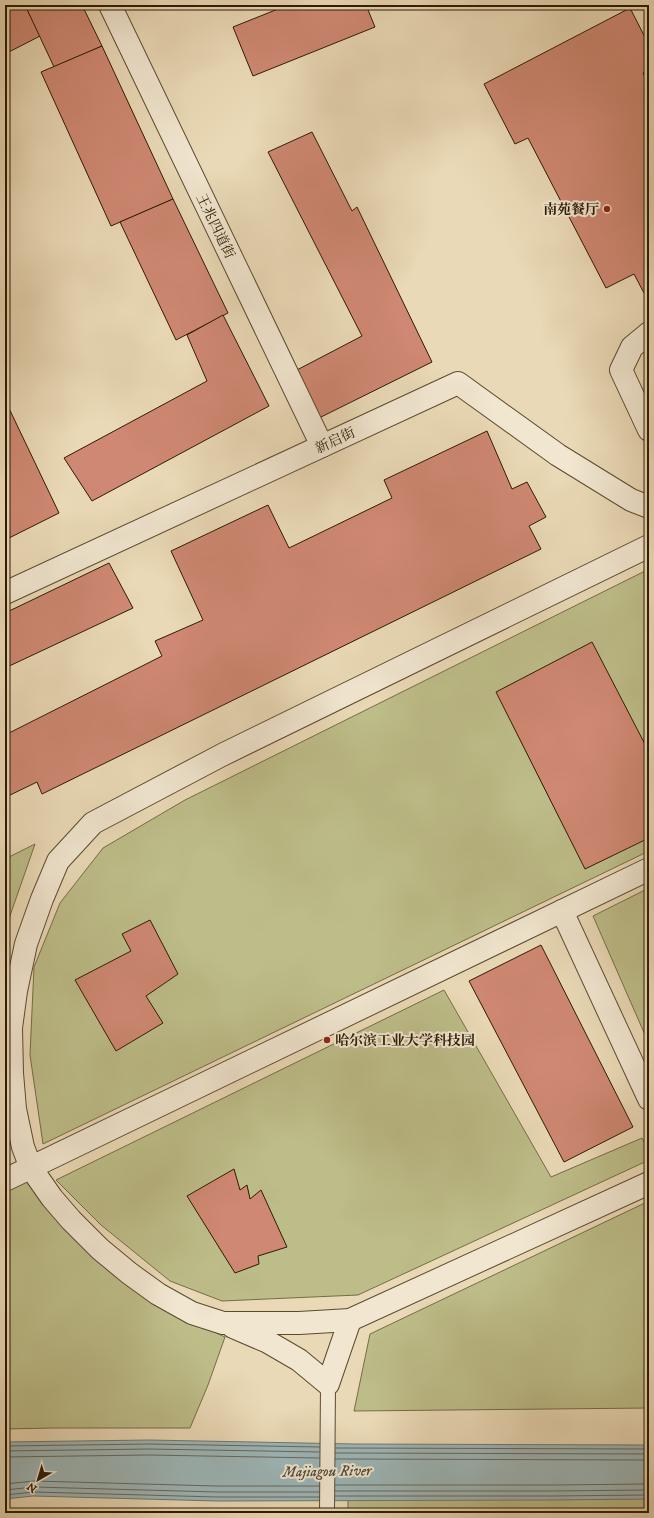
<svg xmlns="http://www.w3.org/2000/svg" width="654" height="1518" viewBox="0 0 654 1518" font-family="'IM FELL DW Pica','Noto Serif SC',serif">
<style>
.green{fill:#bdbd89;stroke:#756c46}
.water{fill:#9db7b9;stroke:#707870}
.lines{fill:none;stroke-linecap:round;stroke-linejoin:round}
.shore{stroke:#65685e;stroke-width:1}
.building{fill:#cf8873;stroke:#2d1a02}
.service-casing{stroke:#5c4a2f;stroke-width:16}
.minor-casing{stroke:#5c4a2f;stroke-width:24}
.service{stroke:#f1e6d0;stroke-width:14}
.minor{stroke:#f1e6d0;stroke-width:22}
.poi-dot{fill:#8f2418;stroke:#f1e6d0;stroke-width:1.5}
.labels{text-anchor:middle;stroke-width:4;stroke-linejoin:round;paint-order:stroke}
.poi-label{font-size:14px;font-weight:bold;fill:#2d1a02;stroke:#f1e6d0;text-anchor:end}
.street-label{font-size:14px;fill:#2d1a02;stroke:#f1e6d0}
.water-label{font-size:15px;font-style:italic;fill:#4f4939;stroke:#f1e6d0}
</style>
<rect width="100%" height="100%" fill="#ead9b6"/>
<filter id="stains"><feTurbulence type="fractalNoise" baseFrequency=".005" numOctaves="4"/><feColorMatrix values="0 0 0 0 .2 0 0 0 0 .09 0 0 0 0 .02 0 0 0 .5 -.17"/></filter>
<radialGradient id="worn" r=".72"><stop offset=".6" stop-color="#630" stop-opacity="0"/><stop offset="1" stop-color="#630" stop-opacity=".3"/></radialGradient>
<g class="green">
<path d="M649,569V851L43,1144L30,1055L34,967L60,903L103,848L185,800Z"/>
<path d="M35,844L5,930V859Z"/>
<path d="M649,888V1044L593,916Z"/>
<path d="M444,990L551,1177L642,1138L649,1152V1160L358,1295L222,1301L170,1281L101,1225L56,1180Z"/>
<path d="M26,1181L61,1224L159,1306L225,1337L208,1385L190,1428H53L5,1429V1192Z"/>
<path d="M649,1201V1408L354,1411L370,1334Z"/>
<path d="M649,1497V1513H348V1500Z"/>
</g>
<path class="water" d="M149,1440L354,1444L649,1445V1499L552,1500L217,1501L33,1496L5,1499V1442Z"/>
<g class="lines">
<g class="shore">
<path d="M5,1446L149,1444L320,1447"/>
<path d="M336,1448L649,1449"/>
<path d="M5,1451L149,1449L319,1452"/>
<path d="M335,1453L649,1454"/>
<path d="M5,1457L148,1455L319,1458"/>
<path d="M335,1459L649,1460"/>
<path d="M5,1484L34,1481L217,1486H319"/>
<path d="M335,1485H552L649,1484"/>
<path d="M5,1490L34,1487L217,1492H319"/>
<path d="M335,1491H552L649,1490"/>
<path d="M5,1495L34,1492L217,1497H319"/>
<path d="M335,1496H552L649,1495"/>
</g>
</g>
<g class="building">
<path d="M12,5H25L40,36L5,54V8Z"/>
<path d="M25,5H82L102,46L54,67Z"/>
<path d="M288,5H366L375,27L253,76L233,27Z"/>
<path d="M630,8L649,45V70L643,73L649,85V290L644,293L634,274L606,288L528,138L515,144L484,84Z"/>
<path d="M102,46L173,199L111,226L41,72Z"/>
<path d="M312,132L352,211L357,207L432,362L319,418L295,371L362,336L268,152Z"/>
<path d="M173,199L228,313L176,340L120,222Z"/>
<path d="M223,315L269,406L92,501L64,458L207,381L187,335Z"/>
<path d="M5,400L59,513L5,540Z"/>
<path d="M487,431L512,489L527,482L546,517L529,526L541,549L42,794L37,782L6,797L5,735L162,656L155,641L203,620L171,551L268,505L289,548L392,498L384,480Z"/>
<path d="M109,563L133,608L5,668V613Z"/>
<path d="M592,642L649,752V838L585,869L496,692Z"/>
<path d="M150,920L178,974L146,996L163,1023L116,1051L75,980L131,951L122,934Z"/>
<path d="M541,945L633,1127L564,1162L469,981Z"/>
<path d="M234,1169L240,1190L247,1185L250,1199L261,1190L287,1247L258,1256L259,1264L235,1273L187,1196Z"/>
</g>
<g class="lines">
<defs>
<path id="service" d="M327,1513L328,1384"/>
<g id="minor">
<path d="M110,5L322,446"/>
<path d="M649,333L632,347L621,370L649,430"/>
<path d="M649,546L222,755L93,823L58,861L42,899L26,944L16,991L11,1028L12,1073L15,1109L23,1147L31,1168L52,1198L71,1220L100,1249L129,1273L158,1294L192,1313L223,1323H299L350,1320L649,1183"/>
<path d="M5,593L458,383L558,455L631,500L649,507"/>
<path d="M562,911L649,1099"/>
<path d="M5,1180L649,869"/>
<path d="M233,1327L268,1342L299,1360L328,1384L350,1320"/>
</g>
</defs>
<use href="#service" class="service-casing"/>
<use href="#minor" class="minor-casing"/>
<use href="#service" class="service"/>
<use href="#minor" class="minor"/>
</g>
<g class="poi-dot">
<circle cx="607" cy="209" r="4"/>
<circle cx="327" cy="1040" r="4"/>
</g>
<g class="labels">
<g class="poi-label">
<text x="599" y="214">南苑餐厅</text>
<text x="335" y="1045" text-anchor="start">哈尔滨工业大学科技园</text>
</g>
<g class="street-label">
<text transform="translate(216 226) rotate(64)" y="5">王兆四道街</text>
<text transform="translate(335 440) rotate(-25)" y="5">新启街</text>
</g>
<g class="water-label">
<text transform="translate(327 1471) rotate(-1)" y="5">Majiagou River</text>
</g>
</g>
<rect width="654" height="1518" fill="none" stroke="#ead9b6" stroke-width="20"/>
<rect x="6" y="6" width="642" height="1506" fill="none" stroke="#2d1a02" stroke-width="2"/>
<rect x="10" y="10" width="634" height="1498" fill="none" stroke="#2d1a02"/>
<g transform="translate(38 1480) rotate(218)" stroke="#f1e6d0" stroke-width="3" paint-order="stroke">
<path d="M0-3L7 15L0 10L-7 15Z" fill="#2d1a02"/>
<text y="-6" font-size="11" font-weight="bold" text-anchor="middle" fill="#2d1a02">N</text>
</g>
<rect width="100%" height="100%" filter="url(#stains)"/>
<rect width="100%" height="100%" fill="url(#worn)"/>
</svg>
